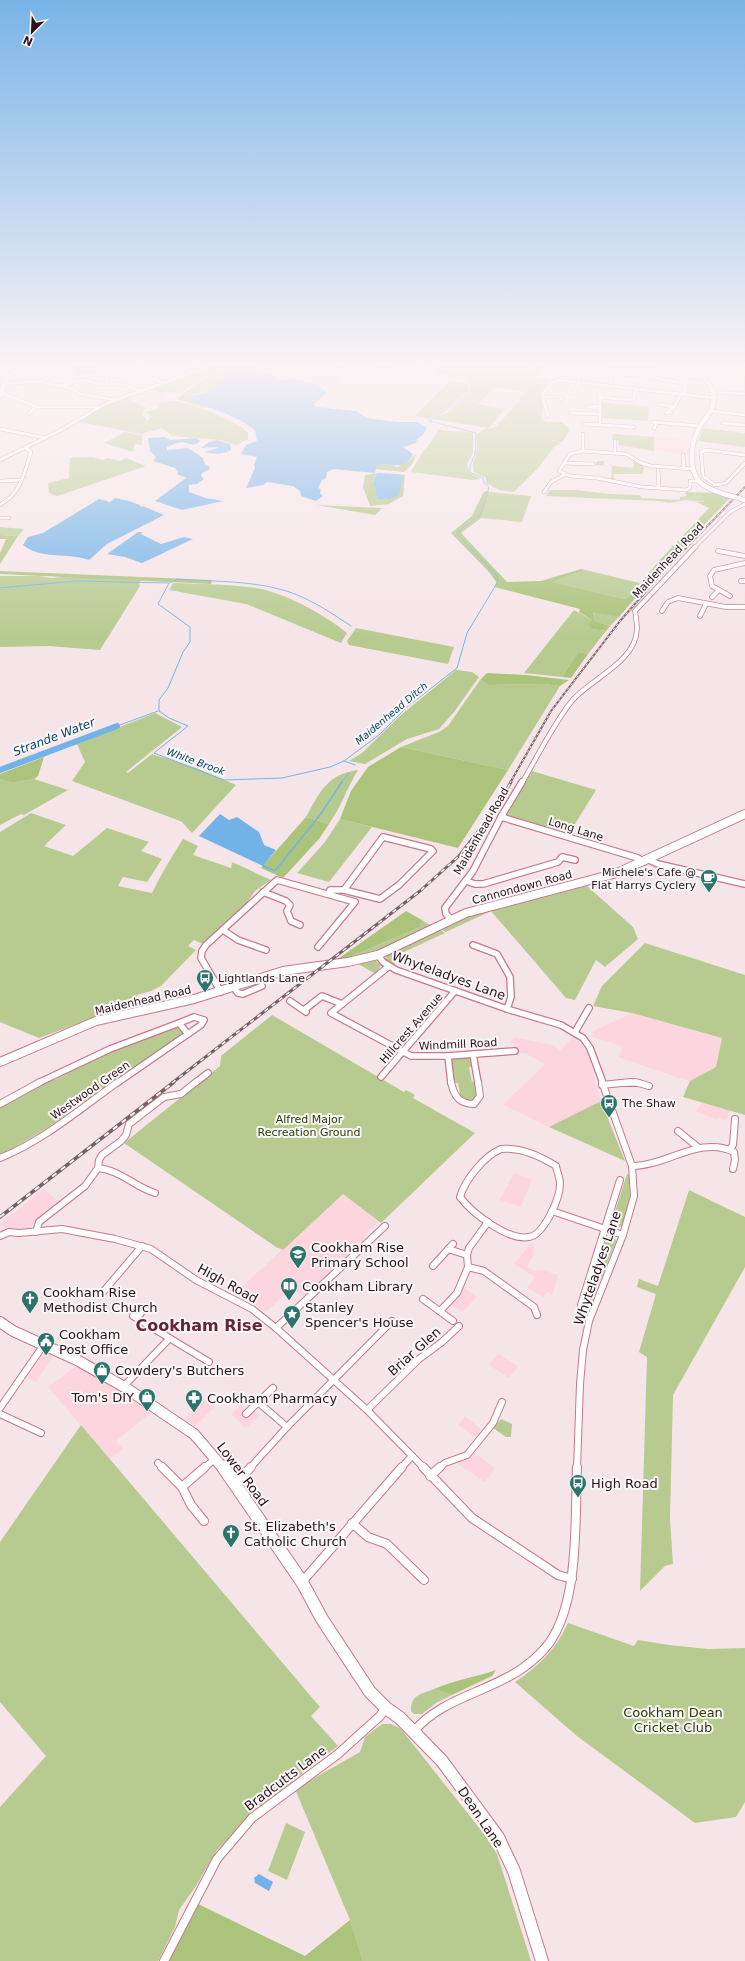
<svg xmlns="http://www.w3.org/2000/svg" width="745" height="1961" viewBox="0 0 745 1961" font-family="'DejaVu Sans',sans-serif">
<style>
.built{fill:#fcd5de}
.green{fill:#b7cb90;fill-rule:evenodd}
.forest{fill:#abc37a}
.water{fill:#72b3e7}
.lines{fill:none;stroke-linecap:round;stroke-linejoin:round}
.stream-far1{stroke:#72b3e7;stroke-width:1}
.stream{stroke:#72b3e7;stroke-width:1.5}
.river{stroke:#72b3e7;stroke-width:6}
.street-far4-casing{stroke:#c6788c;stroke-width:4}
.street-far3-casing{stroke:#c6788c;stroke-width:5.5}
.street-far2-casing{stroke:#c6788c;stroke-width:8}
.street-far1-casing{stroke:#c6788c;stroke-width:8}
.street-casing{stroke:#c6788c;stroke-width:10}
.secondary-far3-casing{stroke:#c6788c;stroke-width:5.5}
.secondary-far2-casing{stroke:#c6788c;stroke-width:10}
.secondary-far1-casing{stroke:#c6788c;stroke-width:12}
.secondary-casing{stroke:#c6788c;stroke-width:14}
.primary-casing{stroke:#c6788c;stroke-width:6}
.street-far4{stroke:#fff;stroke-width:3}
.street-far3{stroke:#fff;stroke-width:4}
.street-far2{stroke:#fff;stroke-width:5.5}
.street-far1{stroke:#fff;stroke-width:6}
.street{stroke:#fff;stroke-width:8}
.secondary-far3{stroke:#fff;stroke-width:4.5}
.secondary-far2{stroke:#fff;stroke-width:8}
.secondary-far1{stroke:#fff;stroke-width:10}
.secondary{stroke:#fff;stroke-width:12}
.primary{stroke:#fff;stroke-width:5}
.rail-far2-casing{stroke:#785f66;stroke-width:2}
.rail-far1-casing{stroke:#785f66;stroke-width:3}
.rail-casing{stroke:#785f66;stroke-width:3.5}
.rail-far2{stroke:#f7f7f7;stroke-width:1;stroke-dasharray:2.5;stroke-linecap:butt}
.rail-far1{stroke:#f7f7f7;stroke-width:1.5;stroke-dasharray:4.5;stroke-linecap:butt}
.rail{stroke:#f7f7f7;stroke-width:2;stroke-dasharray:5.5;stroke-linecap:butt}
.secondary-bridge-casing{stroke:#c6788c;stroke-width:5.5;stroke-linecap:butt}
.secondary-bridge{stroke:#fff;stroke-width:4.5}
.labels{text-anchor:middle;stroke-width:4;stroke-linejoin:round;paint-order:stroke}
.far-water-label{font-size:10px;font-style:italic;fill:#0f4264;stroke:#f7f7f7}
.street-label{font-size:11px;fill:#2f111a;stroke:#f7f7f7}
.poi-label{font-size:11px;fill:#2f111a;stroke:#f7f7f7;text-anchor:start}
.park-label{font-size:11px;fill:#2e3c04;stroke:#f7f7f7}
.water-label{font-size:12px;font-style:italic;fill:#0f4264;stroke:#f7f7f7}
.near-street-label{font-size:13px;fill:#2f111a;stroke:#f7f7f7}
.near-poi-label{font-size:13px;fill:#2f111a;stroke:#f7f7f7;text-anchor:start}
.near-park-label{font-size:13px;fill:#2e3c04;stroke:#f7f7f7}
.near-quarter-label{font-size:16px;font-weight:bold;fill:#662238;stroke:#f7f7f7}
</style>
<rect width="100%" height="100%" fill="#f6e5e8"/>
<g class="built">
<path d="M272,368L319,374L342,376L336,385H319L292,378L281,380L274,379L275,376L266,373Z"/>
<path d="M723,370L745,371V380L728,379Z"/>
<path d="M147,391L153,395L160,393L171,400L151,406L145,403L156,400L145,392Z"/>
<path d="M695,396L712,399L710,407L708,408L698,406L687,408L689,405L693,406Z"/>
<path d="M612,434L690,440V455L631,447L630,451L623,452L620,451V448L622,446H618V440H612Z"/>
<path d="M632,1013L722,1038L716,1067L690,1081L679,1078L618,1057L622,1049L619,1045L592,1037L593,1033L591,1032Z"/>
<path d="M574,1036L587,1051L601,1101L549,1127L503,1105L545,1064L525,1053H515L514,1044L510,1043L514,1037L552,1045L560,1050Z"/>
<path d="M702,1102L730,1110L727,1121L717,1118V1120L696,1111Z"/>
<path d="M514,1173L532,1179L521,1207L500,1200Z"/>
<path d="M44,1189L60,1203L27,1230L9,1231L0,1224Z"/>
<path d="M343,1194L379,1222L363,1237L367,1240L304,1297L292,1288L266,1312L236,1292Z"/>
<path d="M531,1243L534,1244V1248L533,1256L527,1267L535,1271L542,1270L558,1275L552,1295L547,1292L543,1297L527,1288L535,1277L514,1264Z"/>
<path d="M464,1288L477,1297L462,1312L452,1305Z"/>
<path d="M45,1351L54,1354L36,1382L27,1378Z"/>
<path d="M498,1354L518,1366L509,1378L489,1365Z"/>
<path d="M78,1365L154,1410L116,1441L123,1449L110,1459L48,1387Z"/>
<path d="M206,1398L215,1406L195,1426L185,1418Z"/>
<path d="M240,1405L247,1411L249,1408L259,1415L246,1428L231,1414Z"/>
<path d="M465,1416L481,1429L475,1437L458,1425Z"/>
<path d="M475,1453L495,1468L485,1482L458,1464L469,1458Z"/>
</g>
<g class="green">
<path d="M216,365H237L225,368L205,376L180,393L164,392L160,393L153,389Z"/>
<path d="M432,365H473L470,367L469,377L434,374L441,368L429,366Z"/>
<path d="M478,365H513L535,369L537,365H545L536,377L562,380L549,382L541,393L543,405L541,419L547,422H562L568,427L569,431L564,440L560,442L548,439L561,443L554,447L539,467L514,492L499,490L486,483V478L474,472C471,463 475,461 476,453C478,447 476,441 477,434L487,428L432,419L448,412L469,392L475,368ZM480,385L526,392L523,396L519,397L520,400L496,427L488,429L505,409L478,404L494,388Z"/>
<path d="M607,365H654L653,371L607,368Z"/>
<path d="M450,381L468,384L467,391L445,411L429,419L415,416Z"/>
<path d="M128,398L146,408L143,410L145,411L142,413L147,421L152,416L146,412L160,407L156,405C160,404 166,402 171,401C187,400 236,421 248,432V439L237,445L221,440L172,436L162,428L141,434L79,422L106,404Z"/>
<path d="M600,402L649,407L648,421L603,418Z"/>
<path d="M703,428L745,433V447L698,441Z"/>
<path d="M438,429C450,433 462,430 473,433V453L467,464L469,472L481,479L473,480L411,472L422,453L437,434Z"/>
<path d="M125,432L142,435V445L135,444L133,452L104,443Z"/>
<path d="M613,434L654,437V451L619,445L618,440H612Z"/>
<path d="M92,457L103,460L108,458L120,461L126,458L146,466L57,496L49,493L48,483L69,478L70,458Z"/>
<path d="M597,461H604V465L633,468L634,461L644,465L643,474H614L613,477L616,478L611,480L612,466L595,465Z"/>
<path d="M550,490H575L610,494L640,495L641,498L680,500V497L701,495L704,502L685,500L669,503L659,501L546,496Z"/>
<path d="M490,492L531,496L522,522L481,518Z"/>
<path d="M0,527L24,529L18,536L0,535Z"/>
<path d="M585,570L640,583L630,596L625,599L551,582Z"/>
<path d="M0,576H39L51,578L73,576L143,578L139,583L140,586L100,650L49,646L0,647Z"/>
<path d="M173,583C200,584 229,584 256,588C285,593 324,614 347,633L341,643L246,604L169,590Z"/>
<path d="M574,610L592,620V629L606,631L588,654L578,652L562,677L524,673Z"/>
<path d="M593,611L619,617L610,626L595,621Z"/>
<path d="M356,628L454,647L448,664L349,645L347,641Z"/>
<path d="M456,670L472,672L479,677L454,712L439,729L407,739L365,764L349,761L362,753L401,715Z"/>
<path d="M480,680L489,685L544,684L560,686L508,770L401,747L439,732L448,726Z"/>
<path d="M155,713L182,727L126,772L128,773L152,754L196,768L236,785L192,833L182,822L175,819L72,781L85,762L77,744Z"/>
<path d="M358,770C347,788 341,807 329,824L306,817C320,792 327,774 358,770Z"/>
<path d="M532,771L596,790L568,835L506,815Z"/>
<path d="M0,779L13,783L34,779L68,790L24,815L21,814L0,825Z"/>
<path d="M31,813L66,825L44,846L73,856L107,828L149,842L141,851L162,859L147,882L123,877L118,886L152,893C161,874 172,856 183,839L198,846L193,855L231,868L232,862L271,880L255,891L244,907L203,944L194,940L188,946L196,950L161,986L151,991L137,995L139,1006L109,1012L39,1038L0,1022V832Z"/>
<path d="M340,819L372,827L329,882L297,873L325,842Z"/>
<path d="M587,886L633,927L638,939L605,967L596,960L575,1000L566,998L491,911L446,932L439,928L468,916L489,909L491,910L539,897L540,898Z"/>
<path d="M422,920L428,924L432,925L412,934L387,949L348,960L357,954L420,927Z"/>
<path d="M438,928L445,933L402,953L394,961L395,965L389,963L385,959L388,954Z"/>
<path d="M645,943L745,975V1115L683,1097L690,1081L716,1067L722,1038L632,1013L593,1006L602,986Z"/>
<path d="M369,960H375L381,965L376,974L358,964Z"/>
<path d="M272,1015L404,1092L406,1090L415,1095L413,1098L475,1133L381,1223L343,1194L283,1250L276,1247L124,1143L220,1066L221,1056Z"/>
<path d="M178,1025L184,1033L183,1035L86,1101L80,1102L70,1109L67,1114L49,1127L0,1156V1106L51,1079L55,1080L66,1074L67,1070L91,1058Z"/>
<path d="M468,1057L471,1059L472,1067H469L472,1082H475L478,1096L469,1104L456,1094H460L458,1083H454L449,1060L451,1058Z"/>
<path d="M601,1101L625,1161L549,1127Z"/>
<path d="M627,1174L629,1175L630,1196L623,1225L620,1227L615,1225L612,1221Z"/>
<path d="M689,1190L745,1217V1267L673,1395L670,1519L673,1564L665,1566L640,1591L647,1357L639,1352L656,1294L637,1287L639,1279L658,1286Z"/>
<path d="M609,1237H614L616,1241L590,1306L585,1301L606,1239Z"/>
<path d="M501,1419L512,1424L511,1437H506L493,1428Z"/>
<path d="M81,1425L320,1707L311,1716L338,1746L304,1772L248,1820L217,1850L196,1886L179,1910L175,1927L158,1961H0V1807L46,1756L0,1702V1542Z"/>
<path d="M568,1623L634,1646L638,1640L669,1645L708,1649L745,1648V1802L736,1817L695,1823L577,1736L515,1682C539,1666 556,1649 568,1623Z"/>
<path d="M434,1689L452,1695L436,1703L422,1714H414L411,1711C411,1694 420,1695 434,1689Z"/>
<path d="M382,1724H391L401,1729L484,1834L497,1854L531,1961H363L350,1920L295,1789L360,1752L365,1737Z"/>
<path d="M286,1823L305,1832L287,1880L268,1871Z"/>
</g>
<g class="forest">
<path d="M87,365L102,371L89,374L75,375L71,365Z"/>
<path d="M239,366H256V369L232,370L231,375L217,378L216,382L220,385V388L191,395V402L206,407L204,408L177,399C194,384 216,369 239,366Z"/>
<path d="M416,453L413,463L404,472L374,469L376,465C384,464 389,464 397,467L411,460Z"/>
<path d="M377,473L372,484L375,488L377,498L403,477L399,474L405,475L403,496L389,504L370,506L363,487L365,475Z"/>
<path d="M486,491L490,492L481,518L461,533L507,582L541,581L581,569L585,570L552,582L625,599L630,596L659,561L709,508L697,502H704L701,495L687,497L685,492L713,493L731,497L650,581L619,617L593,612L595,621L610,626L606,631L592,629L588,625L592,620L579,612L580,609L494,587L497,583L489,572L451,533L472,516L483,493Z"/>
<path d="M316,505L382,508L375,515Z"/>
<path d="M0,535L18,536L0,564V553L6,539H0Z"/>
<path d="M0,571L212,580L211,584L0,574Z"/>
<path d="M578,652L588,654L571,678L562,677Z"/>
<path d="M487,673L526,675L569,680L560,686L544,684L489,685L480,680Z"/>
<path d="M401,747L508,770L458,848L340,819L351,791L368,767Z"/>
<path d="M44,757L38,776L34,779L13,783L0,779V774Z"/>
<path d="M306,817L329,824L319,839L283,878L261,868Z"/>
<path d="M406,911L422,920L420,927L357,954L348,960L335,961Z"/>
<path d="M496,1670L492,1676L452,1695L434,1689C454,1680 476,1677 496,1670Z"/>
<path d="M194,1902L305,1956L350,1920L363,1961H168Z"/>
</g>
<g class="water">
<path d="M251,369L275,376L274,379L281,380L292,378L319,385L321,388L328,393L324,395L314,404L316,407L356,411L367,418L397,422H417L427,427C425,434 422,436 417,439L416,443L403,447L413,454C406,472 391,462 377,465L375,473L333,469L327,472L326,478L322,480L318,488L321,489L320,493L323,496L316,501L301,496L300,491L293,486L267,482L263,485L246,488L255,468L254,465L257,457L241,454L246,445L257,441L255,430C235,415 214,409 191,402L188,397L220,388V385L215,380L231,375L232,374L230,372L232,370Z"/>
<path d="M165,437L171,440L196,438L200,441C192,449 186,440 177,443C173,444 171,446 167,447V450L188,448L203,458L205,465L209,466L210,469L202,473L201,476L204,479L197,484L189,485V492L206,498L223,501L182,510L155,501L186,478L177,474L178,472L175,468L153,461L156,457L150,451L148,438Z"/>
<path d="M217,440L230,444L231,450C222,455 213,454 205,452L218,448L217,447L201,448L209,442Z"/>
<path d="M377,473L399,474L403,477L399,495L391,499H377L375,488L372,485Z"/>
<path d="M115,498L129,501L140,505L141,507L143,506L164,515L107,544L89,560C68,552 41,560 23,545L28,537L43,533L99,499L110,502Z"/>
<path d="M138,532H142L141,534L161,544L184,537L193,539L142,563L125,557L107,554Z"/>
<path d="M220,814L229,820L237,817L259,832L264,845L276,850L263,866L199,836Z"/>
<path d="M259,1874L273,1882L269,1891L255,1883L254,1878Z"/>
</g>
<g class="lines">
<g class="stream-far1">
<path d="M170,583L177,579C216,582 258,580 295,594C315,602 333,614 351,626"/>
<path d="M0,588L76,581L169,583L158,604L190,627V642L183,652L168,688L159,700V711L169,718L188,726L154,753L224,780L282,778L330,767L344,761L379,735L407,707L457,668L467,633L497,583L498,577L456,533L481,514L489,487L484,483L483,478L470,472C469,464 473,461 475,453C476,447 475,439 476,433L429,421C439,415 464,400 468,389C471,381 470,373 475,365"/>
<path d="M117,726L158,711"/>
<path d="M344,761L355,765"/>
<path d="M341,783L349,773"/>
</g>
<path class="stream" d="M263,866L275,871L320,815L342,782"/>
<path class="river" d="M0,770L117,726"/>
<defs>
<g id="street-far4">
<path d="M196,365L207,367"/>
<path d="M337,365L413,372L429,365"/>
<path d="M147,367L157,371L145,376L133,371Z"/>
<path d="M302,367L305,365"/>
<path d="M561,371L563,381"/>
<path d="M145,376L165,383"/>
<path d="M681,376L703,377"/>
<path d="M106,377L107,384"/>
<path d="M43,382L66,365"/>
<path d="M4,384L37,381L73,389L80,394L116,400"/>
<path d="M61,386L81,380L101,384H124L142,392"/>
<path d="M600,386V425"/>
<path d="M609,387L612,374L640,375L681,383L686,386L683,394"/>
<path d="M715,392L745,394"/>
<path d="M2,393L37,407H97"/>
<path d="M574,393L579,383V365"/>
<path d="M543,397H560L562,400"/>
<path d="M599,397L632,400L634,399L636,389"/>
<path d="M659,404L674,407"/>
<path d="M600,406L588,407L600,408"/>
<path d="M711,411L745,415"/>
<path d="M669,412L671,413H666L674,407L681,394"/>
<path d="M570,413L600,414"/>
<path d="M29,414L35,407"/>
<path d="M548,416L542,394L552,383L558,380L715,398"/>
<path d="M652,422L700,426"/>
<path d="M723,423L745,425"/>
<path d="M584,424L634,427H628"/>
<path d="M0,429L46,438"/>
<path d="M654,429L657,422"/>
<path d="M583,434V451"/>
<path d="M615,441V453"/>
<path d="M683,455L684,468"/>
<path d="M745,455L706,450L701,452L703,476L715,485L726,483L745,463"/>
<path d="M0,460L61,430L105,404L212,365"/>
<path d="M564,463L593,464"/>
<path d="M694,469L651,466L641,463L626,454L583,451L570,454L559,471L570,476L597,478L642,487L686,490L690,488V481H699"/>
<path d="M658,470L659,488"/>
<path d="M0,481L22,480"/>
<path d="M544,492L551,482L564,475"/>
<path d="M0,505C21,493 24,474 31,452L26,448"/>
<path d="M0,518H9"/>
<path d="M694,548L730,512L745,504"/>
</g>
<g id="street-far3">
<path d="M718,551L745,556"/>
<path d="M741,581H745"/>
<path d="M730,596L712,586L710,576L714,570L745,563"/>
<path d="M712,597L719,590"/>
<path d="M662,611L668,602L678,598L726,607H745"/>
<path d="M700,616L706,604"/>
<path d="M522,783C537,757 553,725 571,702C589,679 636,663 637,629C637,623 636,617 635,611L695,547"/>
</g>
<g id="street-far2">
<path d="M501,817L638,858L644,862"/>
<path d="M383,837L431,849L433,851L399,885L380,899L344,890Z"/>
<path d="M649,860L658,864L745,884"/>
<path d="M466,881L475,884H483L558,862L562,857L575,860"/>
<path d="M263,892L286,901L290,905L287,911L291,921L300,925"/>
<path d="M328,894L330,890H344"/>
<path d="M451,919L446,914L445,908L473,871L501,817L522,782"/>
<path d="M223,930L238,940L266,950"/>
<path d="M473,945L497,954L510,977L511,997L507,1009"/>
<path d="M378,955L383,962L396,970L507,1009L561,1025L583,1038L590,1048L603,1083"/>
<path d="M388,967L331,1013L411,1056H448L515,1051"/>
<path d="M234,988L238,993L243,994L262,986"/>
<path d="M221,992L201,958L202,951L206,945L277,880L355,902L318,947"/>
<path d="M290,1001L306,1012"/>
<path d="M304,1010L322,996L342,1004"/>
<path d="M179,1023L194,1017L204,1020L201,1025L188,1034"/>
<path d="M575,1032L589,1008"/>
<path d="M473,1054L478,1083"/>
<path d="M448,1056L451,1083"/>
<path d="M381,1077L455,991"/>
<path d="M38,1083L110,1049L179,1023L188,1034L117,1083"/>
<path d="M195,1083L208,1073"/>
<path d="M620,1083H639"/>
</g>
<g id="street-far1">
<path d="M451,1082C454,1096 459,1104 474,1104L480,1096L478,1082"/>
<path d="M635,1082L649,1086"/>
<path d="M602,1085L631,1082"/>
<path d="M0,1104L40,1082"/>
<path d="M678,1131L699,1148"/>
<path d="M501,1149C520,1147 540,1156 556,1166C557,1172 560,1178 560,1184C560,1198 544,1235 529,1237C508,1241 472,1213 460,1197C465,1180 484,1156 501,1149Z"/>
<path d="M730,1149L733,1145L735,1119"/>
<path d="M0,1158C43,1141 81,1108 118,1082"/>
<path d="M632,1166C667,1166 700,1135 734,1152L735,1160L733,1169"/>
<path d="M98,1168C120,1170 135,1187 155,1193"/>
<path d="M552,1211L623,1235"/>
<path d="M36,1232L39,1222L85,1186L98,1168L99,1160L102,1155L121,1141L126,1135L129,1124L164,1097L181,1094L196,1082"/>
<path d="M0,1236L9,1232L19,1233L62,1229L115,1239L151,1249L196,1280L252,1309L276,1328L367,1410L424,1468"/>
<path d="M448,1249L467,1255"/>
<path d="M433,1266L453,1244"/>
<path d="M468,1267L484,1271L534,1307L537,1315"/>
<path d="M103,1292L142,1246"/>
<path d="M423,1299L453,1321"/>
<path d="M581,1305L620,1180"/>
<path d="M440,1311L457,1293L468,1267L467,1255L469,1248L488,1222"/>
<path d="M133,1316L209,1362"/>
<path d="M137,1318L141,1313"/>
<path d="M276,1328L385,1226"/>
<path d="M124,1386L169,1339"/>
<path d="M259,1403L287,1427"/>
<path d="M0,1408L43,1346"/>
<path d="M367,1410L419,1359L442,1342L459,1326"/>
<path d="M0,1414L41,1433"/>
<path d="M246,1414L273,1388"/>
<path d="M158,1463L163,1468"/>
<path d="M204,1468L216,1458"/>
<path d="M250,1468L287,1427L392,1321"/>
<path d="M401,1468L412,1456"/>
<path d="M439,1468L445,1463L467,1455L493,1423L502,1402"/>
<path d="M577,1468L580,1384L583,1350L589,1321L623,1235L634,1196L632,1166L602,1082"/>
</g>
<g id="street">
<path d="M162,1467L182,1487L191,1505L204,1521"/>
<path d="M423,1467L472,1518L558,1575L572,1579"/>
<path d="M430,1476L440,1467"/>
<path d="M236,1484L251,1467"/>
<path d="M182,1487L205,1467"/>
<path d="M352,1523L368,1537L387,1544L424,1580"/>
<path d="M302,1582L402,1467"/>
<path d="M414,1731C439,1702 475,1695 508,1677C524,1669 544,1653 553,1637C579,1594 575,1518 577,1467"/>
<path d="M164,1961L217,1859L252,1818L338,1754L380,1716L386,1708"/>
</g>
<g id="secondary-far3">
<path d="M690,365L692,367L690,369C706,377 720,391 711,410C708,417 702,421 699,428C691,442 688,468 699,481C706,489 718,492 727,495"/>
<path d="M735,497L745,500"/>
</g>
<path id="secondary-far2" d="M0,1062L96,1021L194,999L283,971L348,962L378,955L466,913L617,873L745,814"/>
<path id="secondary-far1" d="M0,1322L13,1331L77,1360L126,1388L194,1434L223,1468"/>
<path id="secondary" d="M223,1467L302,1582L322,1619L370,1692L386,1708L400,1718L442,1761L498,1837L514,1871L542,1961"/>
<path id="primary" d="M0,396L7,378L24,365"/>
</defs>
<use href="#street-far4" class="street-far4-casing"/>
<use href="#street-far3" class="street-far3-casing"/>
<use href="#street-far2" class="street-far2-casing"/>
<use href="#street-far1" class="street-far1-casing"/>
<use href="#street" class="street-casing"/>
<use href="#secondary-far3" class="secondary-far3-casing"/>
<use href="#secondary-far2" class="secondary-far2-casing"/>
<use href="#secondary-far1" class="secondary-far1-casing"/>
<use href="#secondary" class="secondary-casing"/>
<use href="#primary" class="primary-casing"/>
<use href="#street-far4" class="street-far4"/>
<use href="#street-far3" class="street-far3"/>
<use href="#street-far2" class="street-far2"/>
<use href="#street-far1" class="street-far1"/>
<use href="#street" class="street"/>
<use href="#secondary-far3" class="secondary-far3"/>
<use href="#secondary-far2" class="secondary-far2"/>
<use href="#secondary-far1" class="secondary-far1"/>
<use href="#secondary" class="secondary"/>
<use href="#primary" class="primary"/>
<defs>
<path id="rail-far2" d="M510,783L551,711L620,621L663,572L745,487"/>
<path id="rail-far1" d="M172,1083L420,891L459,856L494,811L511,782"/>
<path id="rail" d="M0,1217L174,1082"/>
</defs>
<use href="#rail-far2" class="rail-far2-casing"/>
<use href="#rail-far1" class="rail-far1-casing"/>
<use href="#rail" class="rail-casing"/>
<use href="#rail-far2" class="rail-far2"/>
<use href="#rail-far1" class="rail-far1"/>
<use href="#rail" class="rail"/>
<defs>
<path id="secondary-bridge" d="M727,495L735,497"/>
</defs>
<use href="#secondary-bridge" class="secondary-bridge-casing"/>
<use href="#secondary-bridge" class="secondary-bridge"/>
</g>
<linearGradient id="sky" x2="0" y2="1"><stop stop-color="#79b4e8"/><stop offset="0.57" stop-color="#fbf3f5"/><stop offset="1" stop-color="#fbf3f5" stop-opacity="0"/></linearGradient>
<rect width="745" height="639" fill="url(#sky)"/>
<defs>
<symbol id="cafe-pin" viewBox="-11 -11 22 30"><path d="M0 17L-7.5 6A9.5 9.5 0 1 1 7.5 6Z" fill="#2c736a" stroke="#f7f7f7"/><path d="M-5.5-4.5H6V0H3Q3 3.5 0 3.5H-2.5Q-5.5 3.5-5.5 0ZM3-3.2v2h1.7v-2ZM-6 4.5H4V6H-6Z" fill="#fff"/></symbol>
<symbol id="bus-pin" viewBox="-11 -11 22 30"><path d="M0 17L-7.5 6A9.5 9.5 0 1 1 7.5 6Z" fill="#2c736a" stroke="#f7f7f7"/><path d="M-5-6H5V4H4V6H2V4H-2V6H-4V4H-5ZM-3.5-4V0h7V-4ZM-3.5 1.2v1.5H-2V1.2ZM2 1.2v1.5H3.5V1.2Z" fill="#fff"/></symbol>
<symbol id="school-pin" viewBox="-11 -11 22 30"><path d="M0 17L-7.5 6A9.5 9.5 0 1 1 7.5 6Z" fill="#2c736a" stroke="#f7f7f7"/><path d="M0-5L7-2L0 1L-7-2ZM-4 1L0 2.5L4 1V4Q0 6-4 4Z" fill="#fff"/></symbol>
<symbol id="library-pin" viewBox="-11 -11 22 30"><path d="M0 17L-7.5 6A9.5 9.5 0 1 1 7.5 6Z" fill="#2c736a" stroke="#f7f7f7"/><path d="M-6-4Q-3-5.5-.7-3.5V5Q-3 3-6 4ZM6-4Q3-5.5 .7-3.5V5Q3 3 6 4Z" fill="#fff"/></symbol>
<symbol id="church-pin" viewBox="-11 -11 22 30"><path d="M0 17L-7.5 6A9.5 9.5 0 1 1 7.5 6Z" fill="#2c736a" stroke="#f7f7f7"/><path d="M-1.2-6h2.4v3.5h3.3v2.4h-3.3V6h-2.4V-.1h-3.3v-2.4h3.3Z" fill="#fff"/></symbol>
<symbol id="sight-pin" viewBox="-11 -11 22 30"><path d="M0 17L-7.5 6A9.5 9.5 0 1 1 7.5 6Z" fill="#2c736a" stroke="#f7f7f7"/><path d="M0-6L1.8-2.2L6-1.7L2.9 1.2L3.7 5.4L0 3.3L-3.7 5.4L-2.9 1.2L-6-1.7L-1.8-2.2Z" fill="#fff"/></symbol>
<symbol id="civic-pin" viewBox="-11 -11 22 30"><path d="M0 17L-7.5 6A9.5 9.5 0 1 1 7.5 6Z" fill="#2c736a" stroke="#f7f7f7"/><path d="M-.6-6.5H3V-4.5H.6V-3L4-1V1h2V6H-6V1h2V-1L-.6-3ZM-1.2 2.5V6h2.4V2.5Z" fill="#fff"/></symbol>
<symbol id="shop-pin" viewBox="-11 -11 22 30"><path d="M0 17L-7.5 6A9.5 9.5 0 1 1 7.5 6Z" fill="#2c736a" stroke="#f7f7f7"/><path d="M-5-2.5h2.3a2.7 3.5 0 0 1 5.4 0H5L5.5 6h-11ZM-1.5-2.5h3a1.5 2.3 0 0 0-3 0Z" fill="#fff"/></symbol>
<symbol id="pharmacy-pin" viewBox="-11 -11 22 30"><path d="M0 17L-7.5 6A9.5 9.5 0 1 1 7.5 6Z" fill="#2c736a" stroke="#f7f7f7"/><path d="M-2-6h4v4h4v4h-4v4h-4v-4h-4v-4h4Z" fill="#fff"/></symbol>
</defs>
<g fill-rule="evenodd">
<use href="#cafe-pin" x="699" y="868" width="20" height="27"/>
<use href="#bus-pin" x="195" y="968" width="20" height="27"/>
<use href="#bus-pin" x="599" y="1093" width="20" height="27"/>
<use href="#school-pin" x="288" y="1244" width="20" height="27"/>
<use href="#library-pin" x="279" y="1276" width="20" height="27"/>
<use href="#church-pin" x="20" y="1289" width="20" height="27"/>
<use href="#sight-pin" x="282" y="1304" width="20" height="27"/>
<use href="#civic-pin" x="36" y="1331" width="20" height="27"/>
<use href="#shop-pin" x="92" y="1360" width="20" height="27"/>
<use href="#shop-pin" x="137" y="1387" width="20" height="27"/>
<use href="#pharmacy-pin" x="184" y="1388" width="20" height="27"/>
<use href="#bus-pin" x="568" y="1473" width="20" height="27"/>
<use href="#church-pin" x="221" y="1523" width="20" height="27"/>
</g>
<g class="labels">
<g class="far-water-label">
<text transform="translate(391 713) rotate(-40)" y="4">Maidenhead Ditch</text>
<text transform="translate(196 761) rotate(20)" y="4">White Brook</text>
</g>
<g class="street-label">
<text transform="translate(668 560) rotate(-47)" y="4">Maidenhead Road</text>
<text transform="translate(576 829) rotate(17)" y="4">Long Lane</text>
<text transform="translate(481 831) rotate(-60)" y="4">Maidenhead Road</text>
<text transform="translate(522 887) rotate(-15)" y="4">Cannondown Road</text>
<text transform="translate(143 1000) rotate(-13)" y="4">Maidenhead Road</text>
<text transform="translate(411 1028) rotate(-49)" y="4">Hillcrest Avenue</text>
<text transform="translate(458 1044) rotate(-3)" y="4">Windmill Road</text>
<text transform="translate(90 1090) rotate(-35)" y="4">Westwood Green</text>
</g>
<g class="poi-label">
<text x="696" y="876" text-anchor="end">Michele's Cafe @<tspan x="696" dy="13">Flat Harrys Cyclery</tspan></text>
<text x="218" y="982">Lightlands Lane</text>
<text x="622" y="1107">The Shaw</text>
</g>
<g class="park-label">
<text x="309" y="1123">Alfred Major<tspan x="309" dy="13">Recreation Ground</tspan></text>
</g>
<g class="water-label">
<text transform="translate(54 737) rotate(-21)" y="4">Strande Water</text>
</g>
<g class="near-street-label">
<text transform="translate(449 975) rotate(20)" y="5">Whyteladyes Lane</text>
<text transform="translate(597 1268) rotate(-71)" y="5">Whyteladyes Lane</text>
<text transform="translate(228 1283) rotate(29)" y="5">High Road</text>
<text transform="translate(414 1351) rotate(-42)" y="5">Briar Glen</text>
<text transform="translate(243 1474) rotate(53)" y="5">Lower Road</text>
<text transform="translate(285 1778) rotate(-37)" y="5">Bradcutts Lane</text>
<text transform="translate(481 1817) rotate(56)" y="5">Dean Lane</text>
</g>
<g class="near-poi-label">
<text x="311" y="1252">Cookham Rise<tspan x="311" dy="15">Primary School</tspan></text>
<text x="302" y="1291">Cookham Library</text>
<text x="43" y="1297">Cookham Rise<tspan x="43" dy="15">Methodist Church</tspan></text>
<text x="305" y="1312">Stanley<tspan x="305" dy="15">Spencer's House</tspan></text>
<text x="59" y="1339">Cookham<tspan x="59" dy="15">Post Office</tspan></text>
<text x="115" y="1375">Cowdery's Butchers</text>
<text x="134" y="1402" text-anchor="end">Tom's DIY</text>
<text x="207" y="1403">Cookham Pharmacy</text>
<text x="591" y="1488">High Road</text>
<text x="244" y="1531">St. Elizabeth's<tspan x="244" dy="15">Catholic Church</tspan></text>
</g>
<g class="near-park-label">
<text x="673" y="1717">Cookham Dean<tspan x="673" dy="15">Cricket Club</tspan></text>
</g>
<g class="near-quarter-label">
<text x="199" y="1331">Cookham Rise</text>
</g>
</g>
<g transform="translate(32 32) rotate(204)" stroke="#f7f7f7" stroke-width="3" paint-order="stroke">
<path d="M0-3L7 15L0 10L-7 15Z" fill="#2f111a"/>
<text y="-6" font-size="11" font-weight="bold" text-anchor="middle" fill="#2f111a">N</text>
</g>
</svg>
